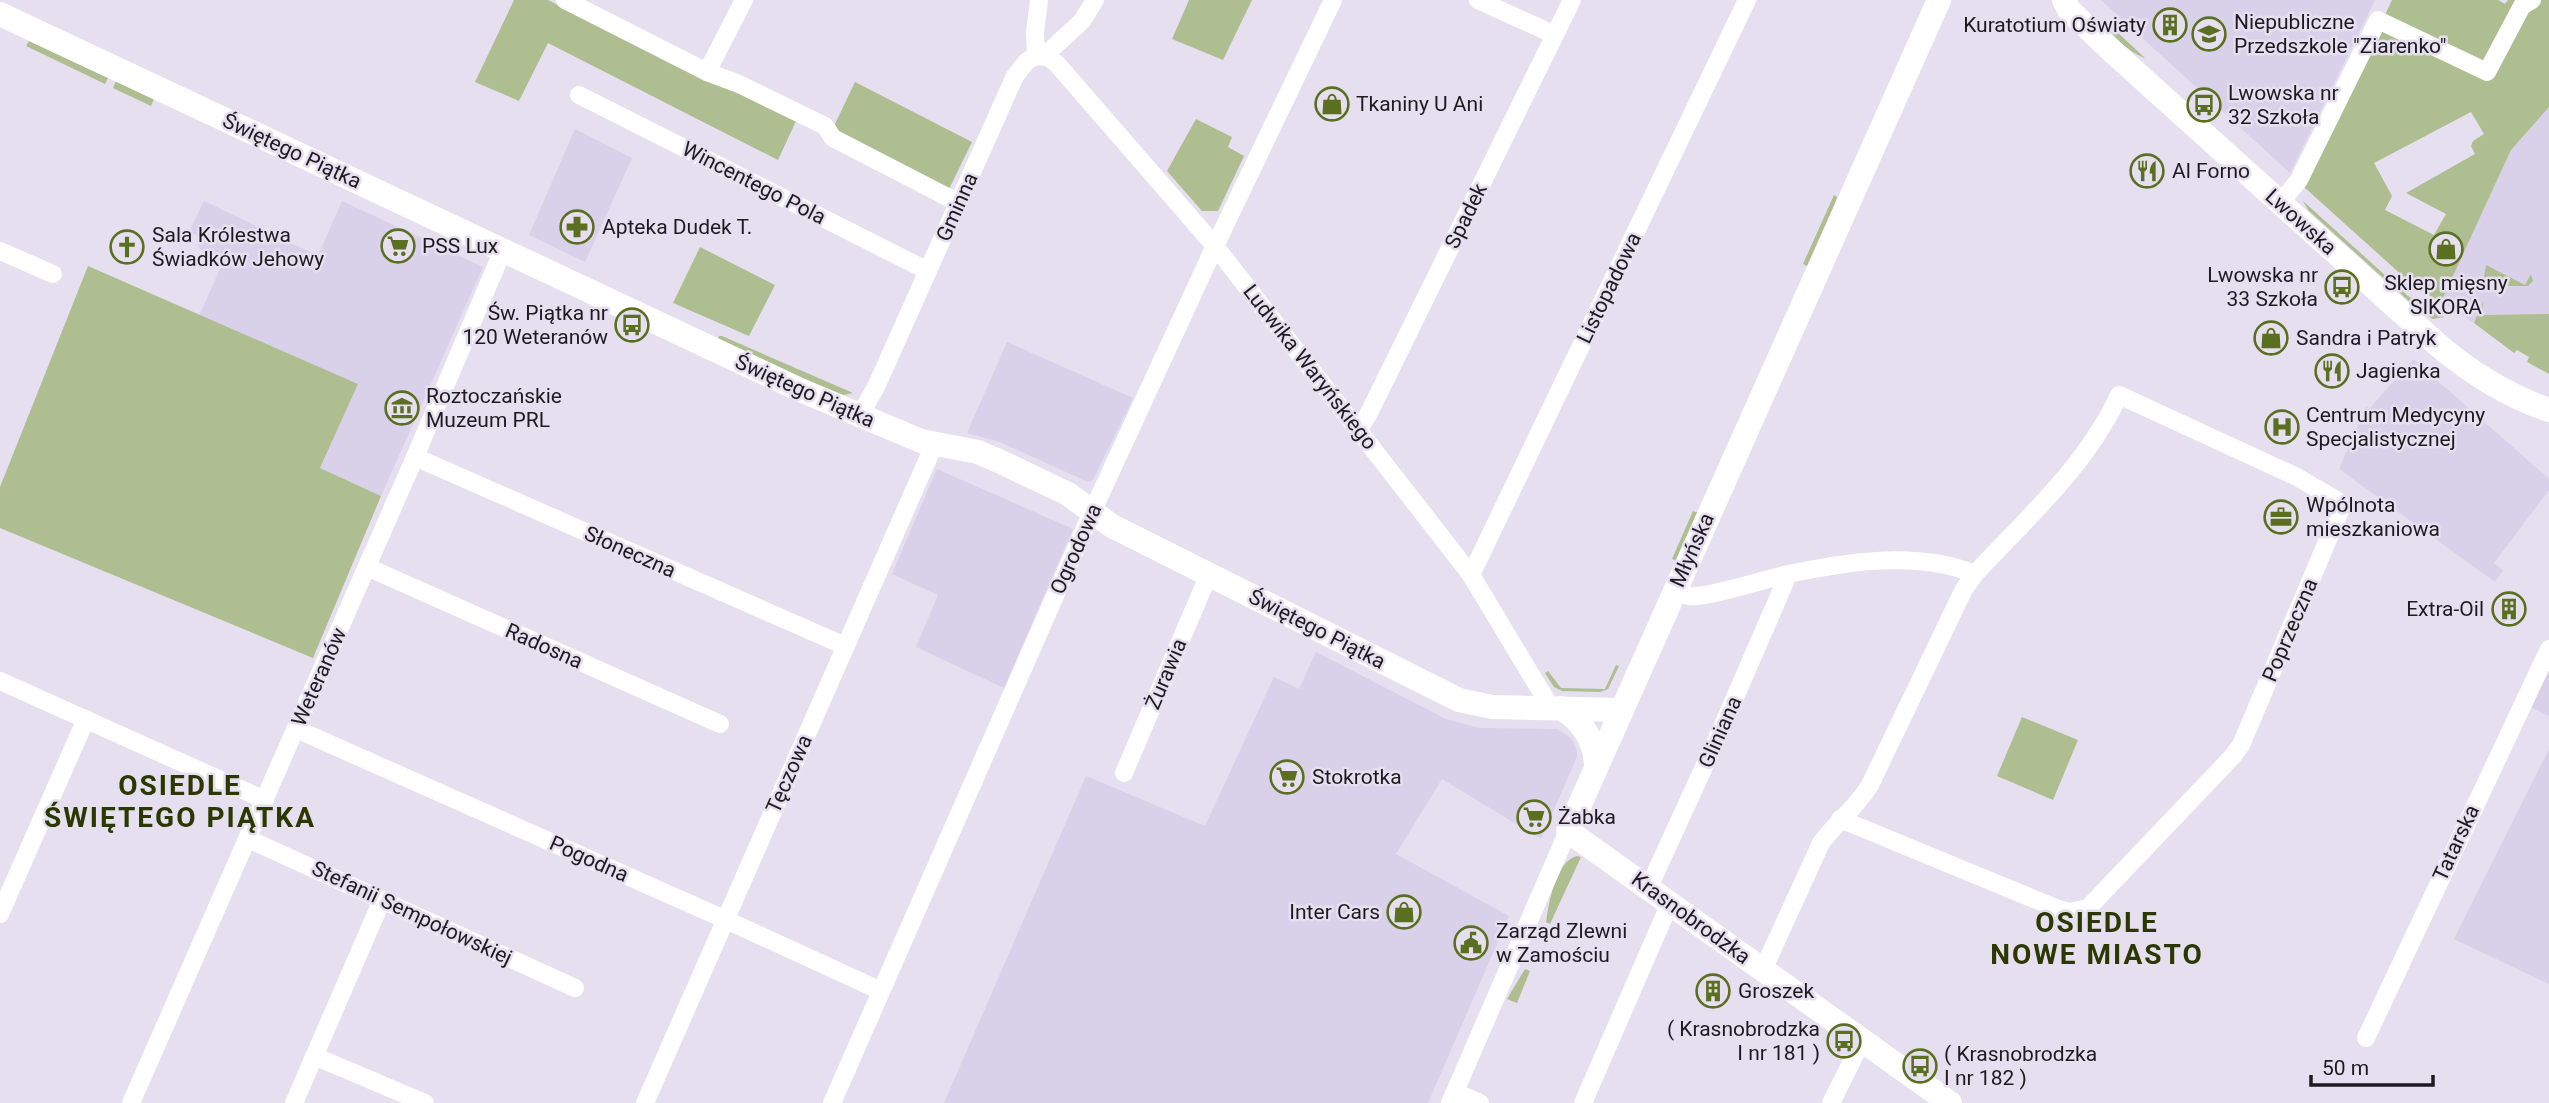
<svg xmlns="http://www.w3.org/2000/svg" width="2549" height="1103" viewBox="0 0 2549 1103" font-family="Roboto,sans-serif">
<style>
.built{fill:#d9d1e9}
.green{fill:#aebe90;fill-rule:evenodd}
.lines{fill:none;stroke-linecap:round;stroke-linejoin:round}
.street{stroke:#fff;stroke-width:18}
.secondary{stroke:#fff;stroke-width:24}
.labels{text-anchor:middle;stroke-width:5;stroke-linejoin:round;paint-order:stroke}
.poi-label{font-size:21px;fill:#1d1b20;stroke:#e5dff0;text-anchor:start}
.street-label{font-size:21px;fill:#1d1b20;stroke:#e5dff0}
.district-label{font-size:28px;font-weight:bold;letter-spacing:2px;fill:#2b3900;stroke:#e5dff0}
</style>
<rect width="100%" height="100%" fill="#e5dff0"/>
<g class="built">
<path d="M2101,0H2375L2290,173Z"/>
<path d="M2549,107V314L2482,315L2483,303L2474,323L2441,302L2511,150Z"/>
<path d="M575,129L632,158L585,262L529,235Z"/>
<path d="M204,201L318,256L342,201L483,267L381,496L320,468L358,384L199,316L224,260L200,249L198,246L201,237L189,232Z"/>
<path d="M1007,342L1133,398L1093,480L1088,482L1000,442L967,433Z"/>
<path d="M2413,359L2549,479V490L2494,563L2503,570L2495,582L2339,469L2366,407L2370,408Z"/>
<path d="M937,469L1073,529L1004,688L916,647L938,595L892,574Z"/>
<path d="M1316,652L1446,719L1479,728L1557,729L1571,738L1577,751V757L1541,839L1442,779L1396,854L1509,916L1428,1103H944L1086,776L1205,826L1274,677L1299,689Z"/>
<path d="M2549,670V716L2531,707Z"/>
<path d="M2549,749V984L2454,939Z"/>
</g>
<g class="green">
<path d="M514,0H548L720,85L797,119L778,160L548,43L519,101L475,82Z"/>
<path d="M1189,0H1252L1223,60L1172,39Z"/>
<path d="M2392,0H2498L2505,4L2508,0H2549V107L2511,150L2441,302L2415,287L2304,187ZM2471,112L2484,134L2473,141L2471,146L2475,154L2406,193L2446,214L2434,235L2385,210L2392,196L2374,163Z"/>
<path d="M2103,19L2145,58C2131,54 2107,33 2103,19Z"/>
<path d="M29,41L108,78L105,84L26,46Z"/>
<path d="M116,81L154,99L151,106L113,88Z"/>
<path d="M855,82L972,142L948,191L836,132L835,124Z"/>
<path d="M1196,119L1232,137L1228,147L1244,156L1218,211H1202L1167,171Z"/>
<path d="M1834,195L1837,197L1834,210L1809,267L1803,264Z"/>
<path d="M2303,201L2408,296L2444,317L2433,319L2422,313L2308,210Z"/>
<path d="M700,247L775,285L749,336L673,303Z"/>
<path d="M2486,265L2525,285L2531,274L2533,281L2528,286H2492L2484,277Z"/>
<path d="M88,266L358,384L320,468L381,496L313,658L0,528V487Z"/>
<path d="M2483,302L2482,315L2549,314V374L2527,362L2529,357L2517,350L2514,353L2474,323Z"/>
<path d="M719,336H722L853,393L844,395L833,392L718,339Z"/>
<path d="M1693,511L1698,513L1677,561L1672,559Z"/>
<path d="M1616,665L1619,666L1608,689L1600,692L1562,691L1554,687L1545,673L1548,671L1561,688L1605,689Z"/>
<path d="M2022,717L2078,740L2053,800L1997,776Z"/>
<path d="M1577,856L1581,857L1550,924L1546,922C1549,902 1555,862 1577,856Z"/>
<path d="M1525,969L1530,971L1517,1003L1507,999Z"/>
</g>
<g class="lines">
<g class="street">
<path d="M565,0L707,72L739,84L825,126L833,138L959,203"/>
<path d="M1478,0L1555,35"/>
<path d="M1036,56L1048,57L1057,64L1215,246L1471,575L1551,708"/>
<path d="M1036,56L1035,32L1039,0"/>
<path d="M1044,56L1082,21L1095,0"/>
<path d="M707,72L744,0"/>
<path d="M579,95L928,271"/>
<path d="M2280,203L2299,180L2378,20L2487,72L2522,6L2532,0"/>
<path d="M0,251L53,274"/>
<path d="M860,415L876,387L1015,76L1027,61L1036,56"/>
<path d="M1358,430L1368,415L1572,0"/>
<path d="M415,457L845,646"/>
<path d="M367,567L720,724"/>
<path d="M1471,575L1747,0"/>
<path d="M1674,591C1679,593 1684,595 1689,596C1706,598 1763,580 1784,575C1845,562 1916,550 1975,574"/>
<path d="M0,681L265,800"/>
<path d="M296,729L713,914L881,991"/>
<path d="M1124,773L1209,574"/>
<path d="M248,839L575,988"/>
<path d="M1649,887L1720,732L1785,582V575"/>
<path d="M0,914L86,719"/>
<path d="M1763,970L1821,843C1836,822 1857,807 1870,785L1964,589L1975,574C2027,518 2087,465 2119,395L2297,477L2343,504L2241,745L2232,757L2088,908L2069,912L2056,908L1840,819"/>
<path d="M2366,1038L2549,649"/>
<path d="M314,1056L425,1103"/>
<path d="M1455,1092L1480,1103"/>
<path d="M131,1103L415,457L503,250"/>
<path d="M294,1103L382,900"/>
<path d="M645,1103L934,445"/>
<path d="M832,1103L1088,521L1215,246L1333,0"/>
<path d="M1450,1103L1568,831"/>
<path d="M1583,1103L1670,903"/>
<path d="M1831,1103L1862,1041"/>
</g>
<g class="secondary">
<path d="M1939,0L1568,831L1950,1103"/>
<path d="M2064,0L2069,10L2112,51L2438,345C2471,373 2508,396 2549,410"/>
<path d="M0,14L798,389L921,441L978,452L1001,462L1068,494L1112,526L1459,700L1492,707L1621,710"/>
<path d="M1561,708C1582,720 1595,741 1596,765"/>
</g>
</g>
<defs>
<symbol id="building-ring" viewBox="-11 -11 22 22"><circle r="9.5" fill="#e5dff0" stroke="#5a6f1f" stroke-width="1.5"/><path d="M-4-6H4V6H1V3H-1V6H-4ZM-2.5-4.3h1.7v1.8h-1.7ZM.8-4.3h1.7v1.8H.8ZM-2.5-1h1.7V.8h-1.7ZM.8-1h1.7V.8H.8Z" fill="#5a6f1f"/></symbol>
<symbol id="school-ring" viewBox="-11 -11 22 22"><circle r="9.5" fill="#e5dff0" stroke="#5a6f1f" stroke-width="1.5"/><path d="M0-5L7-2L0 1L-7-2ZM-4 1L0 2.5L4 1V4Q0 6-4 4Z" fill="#5a6f1f"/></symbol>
<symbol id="shop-ring" viewBox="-11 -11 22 22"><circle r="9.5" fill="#e5dff0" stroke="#5a6f1f" stroke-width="1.5"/><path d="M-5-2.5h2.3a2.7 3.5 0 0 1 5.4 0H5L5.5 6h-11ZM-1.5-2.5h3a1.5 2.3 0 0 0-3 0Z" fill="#5a6f1f"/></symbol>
<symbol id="bus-ring" viewBox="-11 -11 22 22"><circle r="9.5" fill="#e5dff0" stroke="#5a6f1f" stroke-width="1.5"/><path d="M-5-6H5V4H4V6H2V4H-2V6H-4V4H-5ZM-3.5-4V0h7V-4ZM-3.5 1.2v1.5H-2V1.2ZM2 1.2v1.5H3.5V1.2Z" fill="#5a6f1f"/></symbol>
<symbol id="restaurant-ring" viewBox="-11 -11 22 22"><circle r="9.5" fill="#e5dff0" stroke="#5a6f1f" stroke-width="1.5"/><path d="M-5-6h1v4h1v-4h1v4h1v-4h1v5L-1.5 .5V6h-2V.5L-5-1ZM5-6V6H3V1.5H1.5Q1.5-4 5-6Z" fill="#5a6f1f"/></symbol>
<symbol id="pharmacy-ring" viewBox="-11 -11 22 22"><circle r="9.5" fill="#e5dff0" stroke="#5a6f1f" stroke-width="1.5"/><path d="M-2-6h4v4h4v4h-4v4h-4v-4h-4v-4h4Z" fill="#5a6f1f"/></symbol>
<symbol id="supermarket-ring" viewBox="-11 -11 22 22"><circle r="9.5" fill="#e5dff0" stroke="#5a6f1f" stroke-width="1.5"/><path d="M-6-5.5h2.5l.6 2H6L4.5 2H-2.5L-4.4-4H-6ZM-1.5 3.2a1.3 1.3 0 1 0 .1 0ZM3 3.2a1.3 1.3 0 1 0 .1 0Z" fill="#5a6f1f"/></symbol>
<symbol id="church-ring" viewBox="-11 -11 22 22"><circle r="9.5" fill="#e5dff0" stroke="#5a6f1f" stroke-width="1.5"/><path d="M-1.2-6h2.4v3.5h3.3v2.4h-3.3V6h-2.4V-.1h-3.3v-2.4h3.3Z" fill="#5a6f1f"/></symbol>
<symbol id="museum-ring" viewBox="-11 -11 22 22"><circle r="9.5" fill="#e5dff0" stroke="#5a6f1f" stroke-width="1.5"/><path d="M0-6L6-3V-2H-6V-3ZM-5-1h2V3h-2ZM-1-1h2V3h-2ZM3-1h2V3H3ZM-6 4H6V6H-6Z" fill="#5a6f1f"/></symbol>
<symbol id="hospital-ring" viewBox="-11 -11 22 22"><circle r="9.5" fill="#e5dff0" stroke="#5a6f1f" stroke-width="1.5"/><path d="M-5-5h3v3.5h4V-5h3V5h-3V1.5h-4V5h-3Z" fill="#5a6f1f"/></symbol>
<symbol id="office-ring" viewBox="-11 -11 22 22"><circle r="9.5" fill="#e5dff0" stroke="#5a6f1f" stroke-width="1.5"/><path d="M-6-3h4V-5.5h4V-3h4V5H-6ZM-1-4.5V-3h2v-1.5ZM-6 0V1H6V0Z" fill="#5a6f1f"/></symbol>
<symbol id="civic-ring" viewBox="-11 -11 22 22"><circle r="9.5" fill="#e5dff0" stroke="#5a6f1f" stroke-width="1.5"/><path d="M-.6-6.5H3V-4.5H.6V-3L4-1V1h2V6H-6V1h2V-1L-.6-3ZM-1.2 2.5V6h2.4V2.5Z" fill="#5a6f1f"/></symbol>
</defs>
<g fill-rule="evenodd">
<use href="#building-ring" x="2151" y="6" width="38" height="38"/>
<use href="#school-ring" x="2190" y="15" width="38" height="38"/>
<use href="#shop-ring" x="1313" y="85" width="38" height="38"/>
<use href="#bus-ring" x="2185" y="86" width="38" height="38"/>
<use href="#restaurant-ring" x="2128" y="152" width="38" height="38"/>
<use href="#pharmacy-ring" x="558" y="208" width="38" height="38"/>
<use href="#supermarket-ring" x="379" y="227" width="38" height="38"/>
<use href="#church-ring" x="108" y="228" width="38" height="38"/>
<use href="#shop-ring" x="2427" y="230" width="38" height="38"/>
<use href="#bus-ring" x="2323" y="268" width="38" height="38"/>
<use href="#bus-ring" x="613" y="306" width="38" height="38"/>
<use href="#shop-ring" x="2252" y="319" width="38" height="38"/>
<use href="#restaurant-ring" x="2313" y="352" width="38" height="38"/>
<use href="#museum-ring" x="383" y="389" width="38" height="38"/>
<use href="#hospital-ring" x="2263" y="408" width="38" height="38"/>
<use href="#office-ring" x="2262" y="498" width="38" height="38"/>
<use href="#building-ring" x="2490" y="590" width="38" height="38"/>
<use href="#supermarket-ring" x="1268" y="758" width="38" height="38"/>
<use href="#supermarket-ring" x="1515" y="798" width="38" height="38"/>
<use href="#shop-ring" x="1385" y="893" width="38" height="38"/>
<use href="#civic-ring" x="1452" y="924" width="38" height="38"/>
<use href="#building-ring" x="1694" y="972" width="38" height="38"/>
<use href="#bus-ring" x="1825" y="1022" width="38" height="38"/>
<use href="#bus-ring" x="1901" y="1047" width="38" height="38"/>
</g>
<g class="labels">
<g class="poi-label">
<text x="2234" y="29">Niepubliczne<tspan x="2234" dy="24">Przedszkole "Ziarenko"</tspan></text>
<text x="2146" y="32" text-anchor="end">Kuratotium Oświaty</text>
<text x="2228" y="100">Lwowska nr<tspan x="2228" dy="24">32 Szkoła</tspan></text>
<text x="1356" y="111">Tkaniny U Ani</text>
<text x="2172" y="178">Al Forno</text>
<text x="602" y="234">Apteka Dudek T.</text>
<text x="152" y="242">Sala Królestwa<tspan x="152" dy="24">Świadków Jehowy</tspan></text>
<text x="422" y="253">PSS Lux</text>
<text x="2318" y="282" text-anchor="end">Lwowska nr<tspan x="2318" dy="24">33 Szkoła</tspan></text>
<text x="2446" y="290" text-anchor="middle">Sklep mięsny<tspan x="2446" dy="24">SIKORA</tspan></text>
<text x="608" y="320" text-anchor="end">Św. Piątka nr<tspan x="608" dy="24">120 Weteranów</tspan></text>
<text x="2296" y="345">Sandra i Patryk</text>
<text x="2356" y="378">Jagienka</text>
<text x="426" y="403">Roztoczańskie<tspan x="426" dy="24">Muzeum PRL</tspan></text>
<text x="2306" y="422">Centrum Medycyny<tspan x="2306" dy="24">Specjalistycznej</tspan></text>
<text x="2306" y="512">Wpólnota<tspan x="2306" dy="24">mieszkaniowa</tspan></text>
<text x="2484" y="616" text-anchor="end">Extra-Oil</text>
<text x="1312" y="784">Stokrotka</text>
<text x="1558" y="824">Żabka</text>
<text x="1380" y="919" text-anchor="end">Inter Cars</text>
<text x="1496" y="938">Zarząd Zlewni<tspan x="1496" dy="24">w Zamościu</tspan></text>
<text x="1738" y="998">Groszek</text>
<text x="1820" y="1036" text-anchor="end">( Krasnobrodzka<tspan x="1820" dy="24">I nr 181 )</tspan></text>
<text x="1944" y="1061">( Krasnobrodzka<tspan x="1944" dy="24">I nr 182 )</tspan></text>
</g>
<g class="street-label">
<text transform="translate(292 151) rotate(25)" y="7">Świętego Piątka</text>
<text transform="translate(754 183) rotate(27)" y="7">Wincentego Pola</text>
<text transform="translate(957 207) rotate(-66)" y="7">Gminna</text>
<text transform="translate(1466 216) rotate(-64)" y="7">Spadek</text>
<text transform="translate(2301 222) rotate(42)" y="7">Lwowska</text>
<text transform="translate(1609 288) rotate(-64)" y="7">Listopadowa</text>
<text transform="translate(1310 367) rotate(52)" y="7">Ludwika Waryńskiego</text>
<text transform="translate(805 391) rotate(24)" y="7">Świętego Piątka</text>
<text transform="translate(1076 549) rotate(-66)" y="7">Ogrodowa</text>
<text transform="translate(1692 550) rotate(-66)" y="7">Młyńska</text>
<text transform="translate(630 552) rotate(24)" y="7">Słoneczna</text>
<text transform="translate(1317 629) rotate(27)" y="7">Świętego Piątka</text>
<text transform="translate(2290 630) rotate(-67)" y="7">Poprzeczna</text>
<text transform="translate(544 646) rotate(24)" y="7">Radosna</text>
<text transform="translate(1166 674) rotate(-67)" y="7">Żurawia</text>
<text transform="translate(319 677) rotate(-66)" y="7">Weteranów</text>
<text transform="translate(1720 732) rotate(-66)" y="7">Gliniana</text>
<text transform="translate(789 774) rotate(-66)" y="7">Tęczowa</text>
<text transform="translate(2456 843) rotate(-65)" y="7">Tatarska</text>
<text transform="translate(589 859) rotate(24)" y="7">Pogodna</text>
<text transform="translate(412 913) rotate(25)" y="7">Stefanii Sempołowskiej</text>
<text transform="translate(1691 918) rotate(36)" y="7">Krasnobrodzka</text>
</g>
<g class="district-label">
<text x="180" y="795">OSIEDLE<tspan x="180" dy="32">ŚWIĘTEGO PIĄTKA</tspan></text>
<text x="2097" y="932">OSIEDLE<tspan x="2097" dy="32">NOWE MIASTO</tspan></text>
</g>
</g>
<path d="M2311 1075v10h122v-10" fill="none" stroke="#1d1b20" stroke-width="3.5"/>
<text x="2322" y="1075" font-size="21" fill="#1d1b20" stroke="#e5dff0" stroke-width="5" paint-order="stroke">50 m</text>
</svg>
